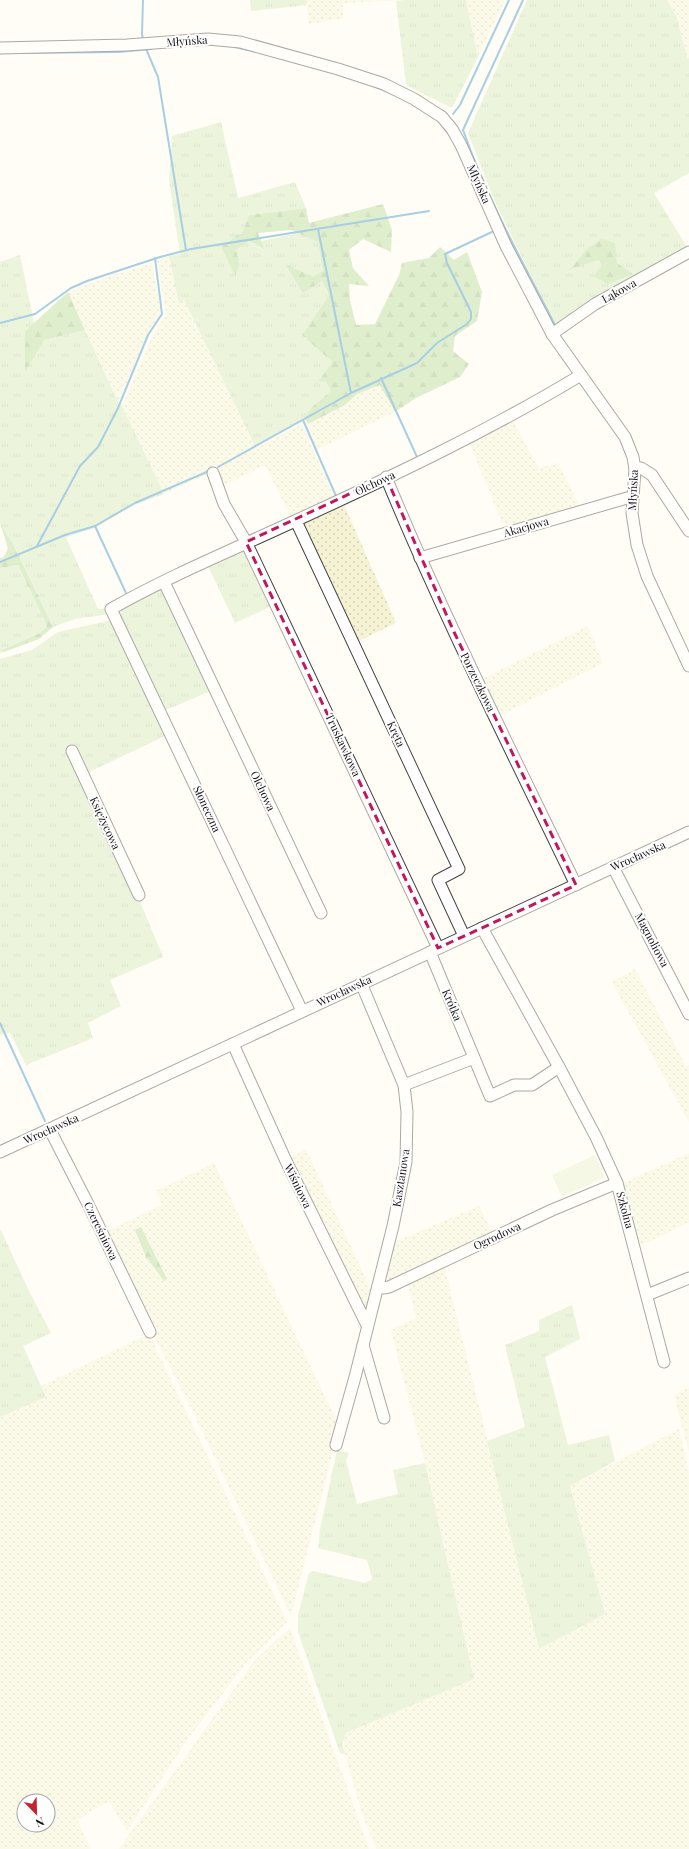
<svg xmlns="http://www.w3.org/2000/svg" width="689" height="1849" viewBox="0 0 689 1849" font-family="'Playfair Display',serif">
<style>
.farmland{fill:url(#farmland-dots);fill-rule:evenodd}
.grass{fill:url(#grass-tufts)}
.forest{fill:url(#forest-firs)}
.pitch{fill:#e6f2cf}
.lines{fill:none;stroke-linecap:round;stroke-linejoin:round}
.stream{stroke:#3f96cf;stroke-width:2}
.minor-casing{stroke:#444;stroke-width:13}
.minor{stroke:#fff;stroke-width:11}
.marked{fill:none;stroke:#c2185b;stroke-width:3;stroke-dasharray:8 5;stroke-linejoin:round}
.labels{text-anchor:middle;stroke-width:4;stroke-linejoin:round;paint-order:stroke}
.street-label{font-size:11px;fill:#111;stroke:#fff}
</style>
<defs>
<pattern id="farmland-dots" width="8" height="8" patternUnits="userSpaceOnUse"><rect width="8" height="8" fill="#f6f3d4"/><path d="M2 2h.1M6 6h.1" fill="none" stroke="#d2cfb5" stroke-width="1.8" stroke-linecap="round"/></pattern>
<pattern id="grass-tufts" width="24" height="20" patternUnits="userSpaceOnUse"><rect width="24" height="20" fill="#d5ebbd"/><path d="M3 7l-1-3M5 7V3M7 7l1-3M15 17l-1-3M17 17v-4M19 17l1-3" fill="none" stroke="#b6c8a1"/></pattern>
<pattern id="forest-firs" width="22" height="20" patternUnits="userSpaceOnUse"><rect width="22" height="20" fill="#b9dc9c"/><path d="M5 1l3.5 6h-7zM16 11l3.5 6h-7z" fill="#9ebc85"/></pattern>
</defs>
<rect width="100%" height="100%" fill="#fffdf5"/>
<g class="farmland">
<path d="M306,0H405L343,3V18L309,24Z"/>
<path d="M466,0H505L478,57Z"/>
<path d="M667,0H689V58L687,59L676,15Z"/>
<path d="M169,256L179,304L184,298L256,448L302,424L335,499L292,519L265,465L225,485L217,470L164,494L122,406L151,339L166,314L157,260Z"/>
<path d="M152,263L161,314L147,336L118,402L68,292L115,274Z"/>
<path d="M381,385L395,412L316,450L308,424L345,405L357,394Z"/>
<path d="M512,420L539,468L558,463L580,507L505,529L468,440Z"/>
<path d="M343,502L396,623L359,641L303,526L305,520Z"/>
<path d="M588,626L603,663L498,717L480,680Z"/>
<path d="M635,969L686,1066L689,1065V1122L612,982Z"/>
<path d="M306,1149L372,1292L366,1319L288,1160Z"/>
<path d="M689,1153V1222L639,1247L621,1184Z"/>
<path d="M214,1163L336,1420L341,1419L291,1616L192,1410L152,1332L105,1232L162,1205L156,1191Z"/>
<path d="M479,1206L493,1234L389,1283L386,1282L383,1277L390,1244Z"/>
<path d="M444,1265L539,1649L605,1614L570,1486L679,1429L689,1473V1849H376L363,1816L342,1745L346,1733L474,1679L425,1463L391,1330L416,1318L407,1280Z"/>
<path d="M149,1334L287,1622L246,1663L202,1720L188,1739L127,1831L109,1801L77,1820L91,1849H0V1417L46,1397L41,1386ZM24,1801H48V1825H24Z"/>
<path d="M689,1388V1453L674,1395Z"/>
<path d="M290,1628L369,1849H119L255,1660Z"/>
</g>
<g class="grass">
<path d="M250,0H306L307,5L251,11Z"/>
<path d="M405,0H466L478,57L452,108L406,85L396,1Z"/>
<path d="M527,0H667L676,15L687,58H689V173L654,193L687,247L592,300L555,325L494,200L468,133Z"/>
<path d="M221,122L238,198L295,182L306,208L249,215L243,231L221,247L240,264L236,250L249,241L264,250L261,241L299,233L318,242L323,271L313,276L286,264L322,281L329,295L302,335L332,362L320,380L326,382L332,391L311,408L304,418L255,446L184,299L179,304L169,256L180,254L169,181L172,136Z"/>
<path d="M20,255L34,323L25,331V371L44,339L85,330L118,402L122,406L164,494L130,507L95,528L66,537L98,609L107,608L111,614L75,619L53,627L14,546L0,523V262Z"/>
<path d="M242,549L245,551L272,606L235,623L208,566Z"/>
<path d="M18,565L47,626L40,633L2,649L4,652L0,653V568Z"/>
<path d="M161,589L166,591L211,691L166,710L156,695L120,619C120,616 121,612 122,609C127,600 151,591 161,589Z"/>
<path d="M112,620L152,702L165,736L87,773L163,957L110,980L121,1006L88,1023L93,1038L26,1065L10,1033L0,1035V659L32,650L58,632Z"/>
<path d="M1,1230L27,1287L51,1333L23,1346L46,1397L0,1417V1231Z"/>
<path d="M572,1305L580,1339L545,1357L568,1445L609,1435L615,1461L570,1486L605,1614L539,1649L487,1441L525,1427L505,1345L539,1331V1320Z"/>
<path d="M337,1450L349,1453L346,1460L357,1504L398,1494L393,1470L425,1463L474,1679L346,1733L342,1745L345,1754L340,1753L298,1632V1615L309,1573L313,1571L365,1583L372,1579L367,1560L318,1548L320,1529Z"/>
</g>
<g class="forest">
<path d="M383,204L392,230L391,252L363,239L349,250L353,268L369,286L349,284L350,300L356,325L375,324L399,275L402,263L429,258L440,247L454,260L467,252L482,292L477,321L455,336L453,351L469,364L460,377L416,398L395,412L380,385L357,394L345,405L308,424L304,418L311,408L331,391L326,382L319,381L332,362L302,335L329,295L322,281L303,293L285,264L313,276L323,271L318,242L291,230L258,233L265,250L249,241L236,250L240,264L235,275L221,247L243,231L249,215L306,208L309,223Z"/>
<path d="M602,239L615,243L617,263L633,274L608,284L593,276L602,266L599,260L570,269L588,248Z"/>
<path d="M68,292L85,330L44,340L25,372V331Z"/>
<path d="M0,523L14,546L53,627L39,639L4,652L1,650L40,633L47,626L18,565L0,568V558L4,557L8,548Z"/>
<path d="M141,1227L167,1279L164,1281L146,1257L135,1230Z"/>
</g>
<path class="pitch" d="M595,1155L605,1177L562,1197L552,1175Z"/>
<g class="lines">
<g class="stream">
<path d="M143,0L142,34L143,40"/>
<path d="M523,0L463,130C487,198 522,261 555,325"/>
<path d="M235,47L248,50"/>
<path d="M146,49L158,77L186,250"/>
<path d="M17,53L118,52L151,49"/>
<path d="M371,85L395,95"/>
<path d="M453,114L460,105L509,0"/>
<path d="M443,127L450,136"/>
<path d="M318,229L351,393"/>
<path d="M0,323L35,314L71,288L87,281L160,257L191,249L429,211"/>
<path d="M381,378L417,457H418"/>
<path d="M303,420L336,496"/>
<path d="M218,467L351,393L417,363L437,343L467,324L471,319V312L447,263L445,254L494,231"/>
<path d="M95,526L126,593"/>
<path d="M37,546L80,466L98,447L118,408L148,335L162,314L155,258"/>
<path d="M0,562L65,535L95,526L135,503L209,471"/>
<path d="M0,1023L45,1121"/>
</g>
<defs>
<g id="minor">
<path d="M0,48L127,45L208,39L240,42L338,69L384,84L414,99L442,117L452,129L461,145L506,246L552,334L625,437L633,457L635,469L632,513L637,545L647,576L689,666"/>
<path d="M552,334L595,304L689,252"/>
<path d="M635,469L641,468L652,475L689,531"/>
<path d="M213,473L224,504L246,542L274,601L438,948"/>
<path d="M386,477C443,616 511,750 576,885"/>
<path d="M296,521L459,869L438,880L464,936"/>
<path d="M420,558L627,498H633"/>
<path d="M164,582L321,913"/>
<path d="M72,751L139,895"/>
<path d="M613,867L689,1014"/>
<path d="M482,928L559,1067L596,1137L617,1183L664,1362"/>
<path d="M430,952L490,1096L514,1085H532L559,1067"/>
<path d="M302,1011L111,609C171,575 235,549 297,520C393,476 490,430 581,375"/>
<path d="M233,1044L286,1161L367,1325"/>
<path d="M404,1085L474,1058"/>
<path d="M50,1130L88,1204L150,1332"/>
<path d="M0,1152L689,832"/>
<path d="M378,1286L383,1288L389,1287L552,1210L617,1183"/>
<path d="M647,1295L689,1278"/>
<path d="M363,1345L384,1418"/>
<path d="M336,1445L355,1377L393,1226L406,1162L407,1112L404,1085L361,983"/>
</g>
</defs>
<use href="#minor" class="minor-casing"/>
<use href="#minor" class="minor"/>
</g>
<path d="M0 0H689V1849H0ZM386,477L454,632L576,885L438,948L246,542Z" fill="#fffdf5" fill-opacity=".55" fill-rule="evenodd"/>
<path class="marked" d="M386,477L454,632L576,885L438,948L246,542Z"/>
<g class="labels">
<g class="street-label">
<text transform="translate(187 41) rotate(-4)" y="4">Młyńska</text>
<text transform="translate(479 184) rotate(66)" y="4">Młyńska</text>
<text transform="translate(619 291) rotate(-29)" y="4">Łąkowa</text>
<text transform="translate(375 483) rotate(-25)" y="4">Olchowa</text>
<text transform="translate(633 490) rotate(-87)" y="4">Młyńska</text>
<text transform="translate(526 527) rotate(-16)" y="4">Akacjowa</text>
<text transform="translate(478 682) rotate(64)" y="4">Porzeczkowa</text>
<text transform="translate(396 734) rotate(65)" y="4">Kręta</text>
<text transform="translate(343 745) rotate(65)" y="4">Truskawkowa</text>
<text transform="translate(263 791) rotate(65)" y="4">Olchowa</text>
<text transform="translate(207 809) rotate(65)" y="4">Słoneczna</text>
<text transform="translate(105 823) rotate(65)" y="4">Księżycowa</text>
<text transform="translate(638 856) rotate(-24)" y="4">Wrocławska</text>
<text transform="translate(652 940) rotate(62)" y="4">Magnoliowa</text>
<text transform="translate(344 991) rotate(-25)" y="4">Wrocławska</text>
<text transform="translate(452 1005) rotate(67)" y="4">Krótka</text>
<text transform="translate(51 1129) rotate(-24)" y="4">Wrocławska</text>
<text transform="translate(401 1178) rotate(-81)" y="4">Kasztanowa</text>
<text transform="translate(298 1186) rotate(64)" y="4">Wiśniowa</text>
<text transform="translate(625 1210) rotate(75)" y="4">Szkolna</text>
<text transform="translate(101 1231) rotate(64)" y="4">Czereśniowa</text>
<text transform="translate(497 1236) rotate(-25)" y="4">Ogrodowa</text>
</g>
</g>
<g transform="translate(36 1813) rotate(157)"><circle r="19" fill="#ffffff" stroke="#a0a0a0"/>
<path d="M0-3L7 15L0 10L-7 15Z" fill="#c4262e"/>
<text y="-6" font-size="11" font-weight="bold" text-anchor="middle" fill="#111111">N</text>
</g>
</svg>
